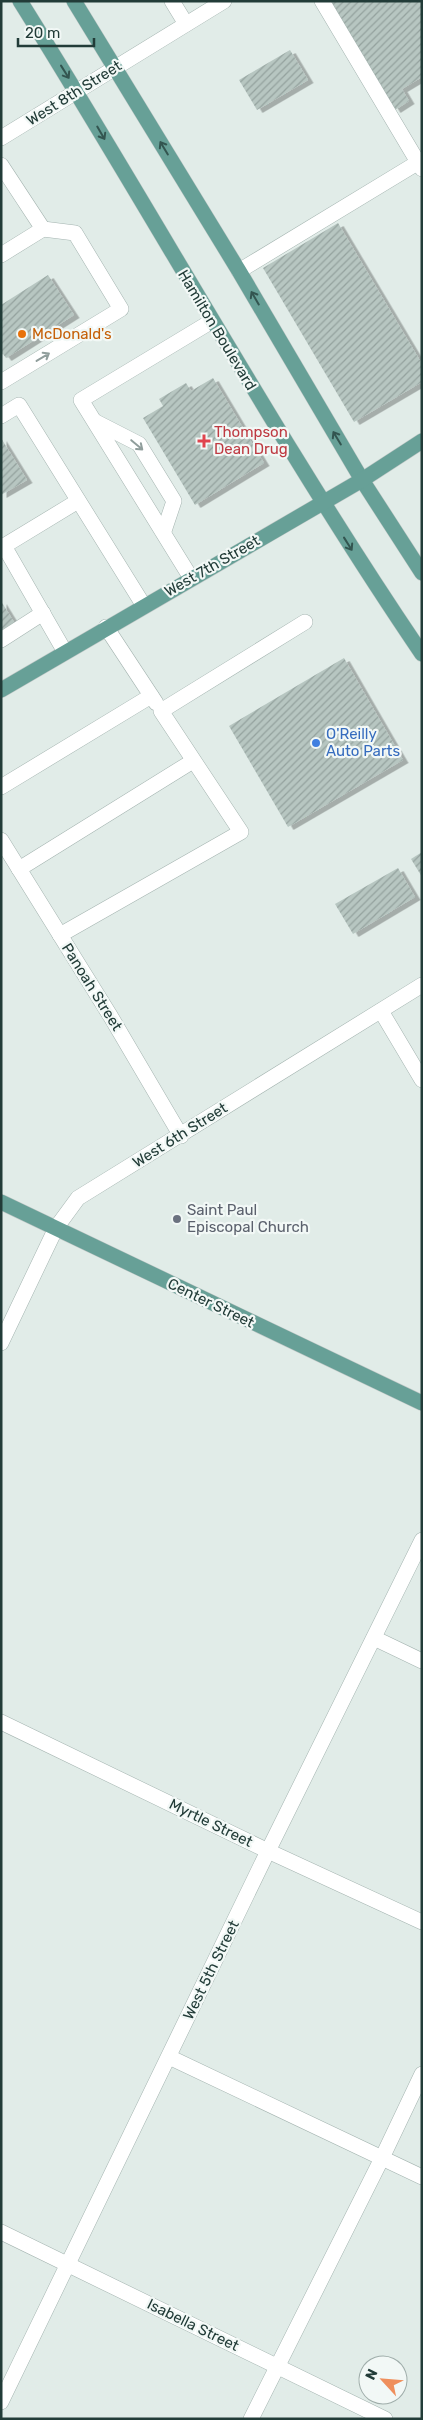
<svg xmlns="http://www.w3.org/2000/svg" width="423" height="2420" viewBox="0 0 423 2420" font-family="Rubik,sans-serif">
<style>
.building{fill:url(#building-hatch);filter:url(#shadow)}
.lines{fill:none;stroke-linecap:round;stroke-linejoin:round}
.minor-casing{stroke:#a4b4b0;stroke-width:16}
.major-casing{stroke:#c1c8c7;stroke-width:16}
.minor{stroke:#fff;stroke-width:15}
.major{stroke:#67a097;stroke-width:15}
.oneway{stroke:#335550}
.oneway2{stroke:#909e9c}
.food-dot{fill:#e8710a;stroke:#f2f8f6;stroke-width:2}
.health-dot{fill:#e0444e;stroke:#f2f8f6;stroke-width:2}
.shop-dot{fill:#3f7fe0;stroke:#f2f8f6;stroke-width:2}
.worship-dot{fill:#6b7280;stroke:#f2f8f6;stroke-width:2}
.labels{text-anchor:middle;stroke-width:4.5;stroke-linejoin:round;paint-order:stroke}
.street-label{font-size:15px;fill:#223c38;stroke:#f2f8f6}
.food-label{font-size:15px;fill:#c56008;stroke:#f2f8f6;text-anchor:start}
.health-label{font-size:15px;fill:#be3a42;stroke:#f2f8f6;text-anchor:start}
.shop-label{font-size:15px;fill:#366cbe;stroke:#f2f8f6;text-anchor:start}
.worship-label{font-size:15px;fill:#5b616d;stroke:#f2f8f6;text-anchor:start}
</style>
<defs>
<pattern id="building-hatch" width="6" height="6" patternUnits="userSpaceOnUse" patternTransform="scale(1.25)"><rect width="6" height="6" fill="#b7c6c1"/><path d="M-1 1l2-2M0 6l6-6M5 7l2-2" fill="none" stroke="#94a29e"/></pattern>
<filter id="shadow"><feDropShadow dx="5.5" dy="3" stdDeviation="0" flood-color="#0004"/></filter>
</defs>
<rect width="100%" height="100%" fill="#e1ece8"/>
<g class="building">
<path d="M329,1H422V77L402,89L409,101L395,110Z"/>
<path d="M290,50L308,80L257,110L239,80Z"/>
<path d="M338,223L422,364V382L354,422L263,268Z"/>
<path d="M48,275L74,315L6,358L3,354L1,355V305Z"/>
<path d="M213,378L264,463L195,505L143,418L163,406L159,399L186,383L191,391Z"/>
<path d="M1,438L27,480L1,495Z"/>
<path d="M1,601L17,627L1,637Z"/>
<path d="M344,658L403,760L288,827L229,726Z"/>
<path d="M422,852V877L411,859Z"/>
<path d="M398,868L415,897L353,934L335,904Z"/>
</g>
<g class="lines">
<defs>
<g id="minor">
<path d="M172,1L186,24"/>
<path d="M322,1L422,169"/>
<path d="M1,138L224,1"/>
<path d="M1,165L43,229L1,255"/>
<path d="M239,271L422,160"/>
<path d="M1,382L121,309L75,233L43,229"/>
<path d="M1,416L19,405L144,606"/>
<path d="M96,422L139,444L174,501L164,531"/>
<path d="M4,546L78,501"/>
<path d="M1,548L4,546L65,652"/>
<path d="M191,578L81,400L212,321"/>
<path d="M106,627L156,703"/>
<path d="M1,640L43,613"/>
<path d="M1,787L151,696"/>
<path d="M1,840L111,1017L181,1136"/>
<path d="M19,869L193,761"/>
<path d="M60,935L241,832L161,711L305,622"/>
<path d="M381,1011L422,1080"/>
<path d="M1,1343L56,1228L78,1198L422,985"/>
<path d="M374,1638L422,1661"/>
<path d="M1,1722L268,1851L422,1922"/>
<path d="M169,2057L422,2177"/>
<path d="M1,2232L385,2419"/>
<path d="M1,2402L268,1851L422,1540"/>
<path d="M251,2419L382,2158L422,2074"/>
</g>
<g id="major">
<path d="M20,1C156,218 278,442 422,654"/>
<path d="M74,1L239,271L362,480L422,573"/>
<path d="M1,690L362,480L422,441"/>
<path d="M1,1202L422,1403"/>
</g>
</defs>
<use href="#minor" class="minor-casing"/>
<use href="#major" class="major-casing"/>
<use href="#minor" class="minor"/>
<use href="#major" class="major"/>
</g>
<defs><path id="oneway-shaft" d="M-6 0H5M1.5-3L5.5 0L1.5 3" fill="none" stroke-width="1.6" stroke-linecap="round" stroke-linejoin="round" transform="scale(1.25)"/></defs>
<g class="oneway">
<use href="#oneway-shaft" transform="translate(65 72) rotate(58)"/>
<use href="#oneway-shaft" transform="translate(101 133) rotate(60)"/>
<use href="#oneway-shaft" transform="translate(164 148) rotate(-121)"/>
<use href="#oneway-shaft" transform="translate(255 298) rotate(-120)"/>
<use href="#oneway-shaft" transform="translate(337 438) rotate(-121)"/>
<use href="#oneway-shaft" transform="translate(348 544) rotate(58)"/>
</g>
<g class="oneway2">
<use href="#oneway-shaft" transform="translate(43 357) rotate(-31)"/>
<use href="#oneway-shaft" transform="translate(137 445) rotate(40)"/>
</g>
<circle class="food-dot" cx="22" cy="334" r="5"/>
<path class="health-dot" d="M201.5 433.5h5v5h5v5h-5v5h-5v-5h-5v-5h5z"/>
<circle class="shop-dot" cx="316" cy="743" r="5"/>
<circle class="worship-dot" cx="177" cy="1219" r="5"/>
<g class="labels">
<g class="street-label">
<text transform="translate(74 93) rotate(-32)" y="5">West 8th Street</text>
<text transform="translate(217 330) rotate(59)" y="5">Hamilton Boulevard</text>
<text transform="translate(212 566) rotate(-30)" y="5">West 7th Street</text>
<text transform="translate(92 987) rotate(58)" y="5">Panoah Street</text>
<text transform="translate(180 1135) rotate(-32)" y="5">West 6th Street</text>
<text transform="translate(211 1303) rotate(26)" y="5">Center Street</text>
<text transform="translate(211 1823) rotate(26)" y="5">Myrtle Street</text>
<text transform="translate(211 1970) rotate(-64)" y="5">West 5th Street</text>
<text transform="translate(193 2325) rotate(26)" y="5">Isabella Street</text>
</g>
<g class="food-label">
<text x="32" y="339">McDonald's</text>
</g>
<g class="health-label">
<text x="214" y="437">Thompson<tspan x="214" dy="17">Dean Drug</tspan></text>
</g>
<g class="shop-label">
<text x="326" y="739">O'Reilly<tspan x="326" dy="17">Auto Parts</tspan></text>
</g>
<g class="worship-label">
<text x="187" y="1215">Saint Paul<tspan x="187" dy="17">Episcopal Church</tspan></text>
</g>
</g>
<rect width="423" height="2420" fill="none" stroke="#223c38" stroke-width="5"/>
<g transform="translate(383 2380) rotate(296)"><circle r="24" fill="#f2f8f6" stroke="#9fadaa"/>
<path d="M0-4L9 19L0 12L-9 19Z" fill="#ef8f5c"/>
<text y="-8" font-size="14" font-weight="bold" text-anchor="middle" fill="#223c38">N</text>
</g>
<path d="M18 38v8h76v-8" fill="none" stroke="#223c38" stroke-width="2.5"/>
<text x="25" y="38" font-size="15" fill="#223c38" stroke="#f2f8f6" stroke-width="4" paint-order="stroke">20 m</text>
</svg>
